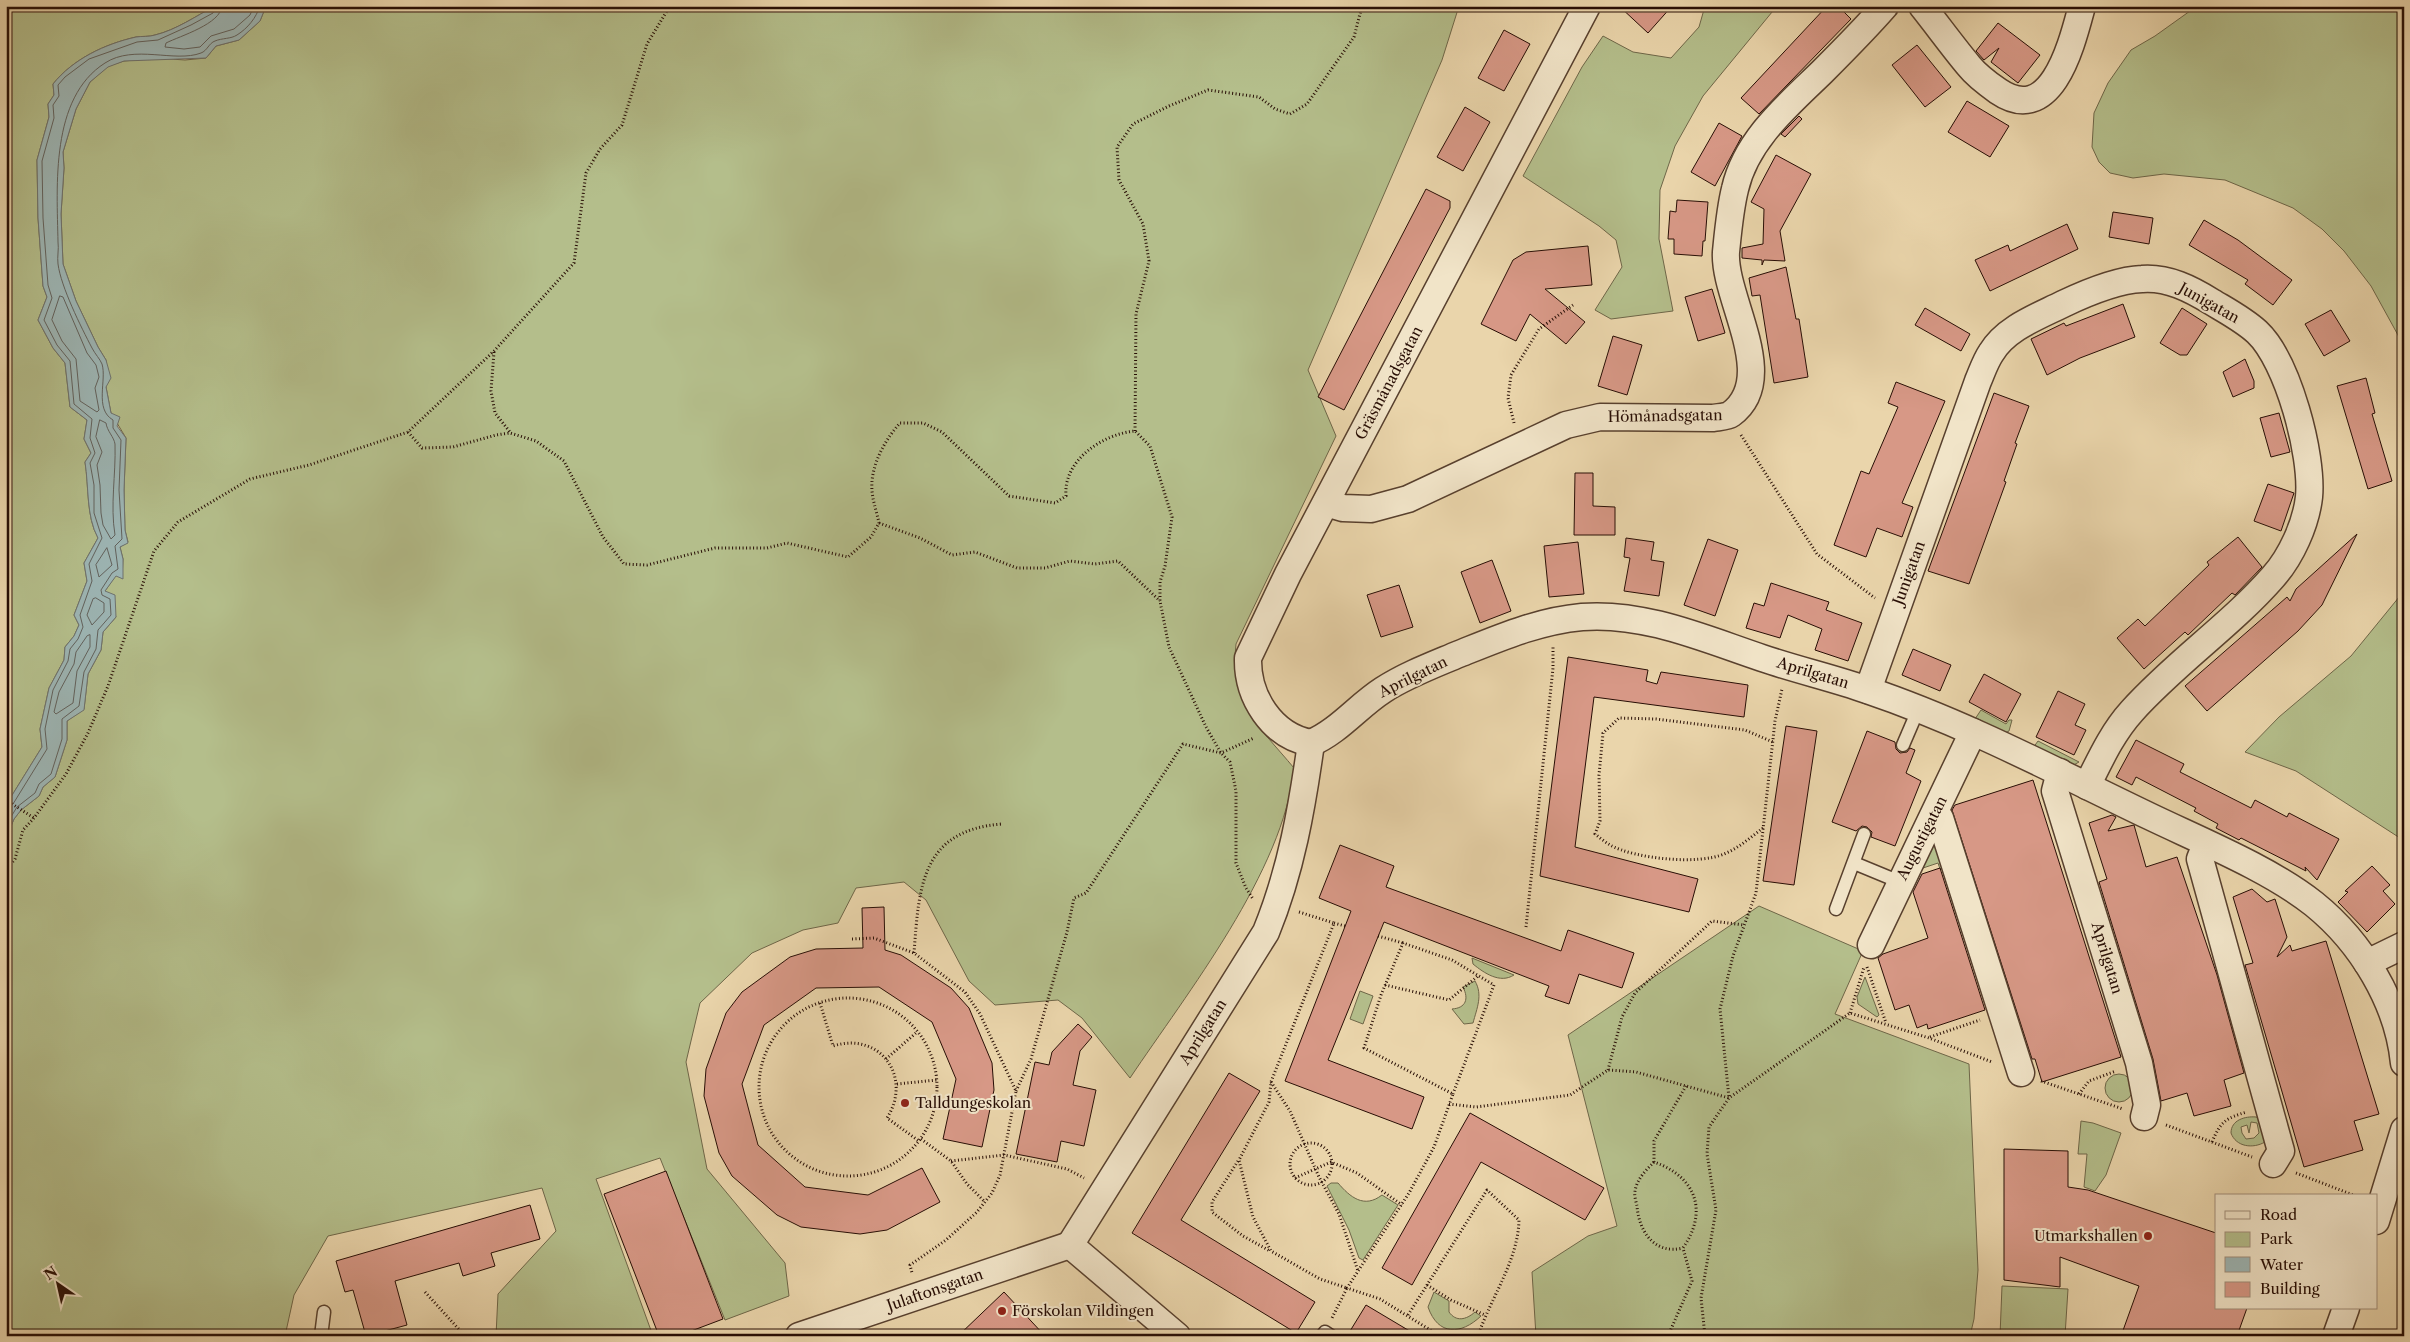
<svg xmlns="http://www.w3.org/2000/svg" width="2410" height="1342" viewBox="0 0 2410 1342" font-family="'Libre Caslon Text',serif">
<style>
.green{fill:#b4be8b;stroke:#6e6648;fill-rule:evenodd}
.water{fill:#9db6b5;stroke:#6e736f}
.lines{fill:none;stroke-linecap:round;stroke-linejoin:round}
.shore{stroke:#62625d;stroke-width:1}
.building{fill:#d79886;stroke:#280e05}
.lane-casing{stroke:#58402e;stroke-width:15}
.street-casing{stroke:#58402e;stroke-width:29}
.path{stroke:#280e05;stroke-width:3;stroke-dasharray:1 2.5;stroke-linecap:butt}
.lane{stroke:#f1e4c8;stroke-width:12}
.street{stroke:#f1e4c8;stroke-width:26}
.poi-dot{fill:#8f2418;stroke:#f1e4c8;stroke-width:2}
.labels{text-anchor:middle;stroke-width:4;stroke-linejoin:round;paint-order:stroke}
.street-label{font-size:15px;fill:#280e05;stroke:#f1e4c8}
.poi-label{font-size:15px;fill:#280e05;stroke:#f1e4c8;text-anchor:start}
</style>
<rect width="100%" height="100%" fill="#ead5ab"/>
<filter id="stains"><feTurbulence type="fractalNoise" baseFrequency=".004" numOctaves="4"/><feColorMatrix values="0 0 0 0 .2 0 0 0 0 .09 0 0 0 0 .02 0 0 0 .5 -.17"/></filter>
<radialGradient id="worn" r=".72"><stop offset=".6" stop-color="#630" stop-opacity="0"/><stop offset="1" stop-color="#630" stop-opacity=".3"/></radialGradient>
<g class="green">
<path d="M6,6H215C196,16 176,30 155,35C149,37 142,36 136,37C105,44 73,59 53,84L54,95L48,104L49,117L37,160L38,218L43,286L47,297L38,320L53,348L65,363L70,407L87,420L84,439L91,453L85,462C89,486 86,517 98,538L84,563L87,581L74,615L79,625L74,636L65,647L64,660L49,688L40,729L42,747L6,805Z"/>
<path d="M266,6H1459L1442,60L1308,370L1336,436L1236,644C1229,703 1259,726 1294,768C1284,871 1187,993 1130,1078L1082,1018L1058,1000L995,1005L969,981L926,900L904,882L856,888L838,923L803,930L752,953L700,1003L686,1062L707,1169L785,1263L789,1296L725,1320L660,1158L596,1179L653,1336H496L498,1294L556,1231L542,1188L328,1236L294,1295L285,1336H6V838L14,819L21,810L39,796L43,787L55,777L67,740V721L84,709L88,674L101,650L103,632L116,617L105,591L116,575L122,578L123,559L120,547L128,542L125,530L124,490L126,438L111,413L106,387V360L98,347L76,301L63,264L61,214L64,168L63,152L76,109L90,82L108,66L124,61L156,58L185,60L206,58L216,46L239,40L260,21Z"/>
<path d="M1705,6H1777L1703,96L1675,146L1660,190L1659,239L1673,311L1611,319L1595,310L1622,267L1616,240L1599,226L1523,176L1582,67L1603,36L1633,52L1671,58L1699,27Z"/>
<path d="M2197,6H2404V346L2371,286L2344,251L2322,229L2293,208L2225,180L2164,174L2133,178L2110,173L2099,162L2092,147L2094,113L2108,83L2131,50L2155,36Z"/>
<path d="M2404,591V836L2400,838L2296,771L2245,752L2279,717L2351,656Z"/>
<path d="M1981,710L2006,724L2009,720H2012L2009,731L2005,733L1975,719Z"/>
<path d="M2038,741L2079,762L2070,767L2033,748Z"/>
<path d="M1932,836L1948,866L1940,869L1938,863L1923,868L1921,859Z"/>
<path d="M1759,906L1863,951L1835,1014L1969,1064L1978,1270L1974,1319L1970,1336H1536L1532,1272L1588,1236L1617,1226L1568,1035Z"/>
<path d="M1472,958L1514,975C1500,984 1484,973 1473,964Z"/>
<path d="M1865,977L1879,1015L1877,1017L1858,1004L1857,997Z"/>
<path d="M1475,981C1483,995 1477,1008 1473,1023L1464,1024L1452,1009C1466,1008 1469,999 1463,987Z"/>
<path d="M1360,991L1373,996L1363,1024L1350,1019Z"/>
<circle cx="2119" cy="1088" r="14"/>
<path d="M2256,1117L2259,1118L2265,1142C2253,1149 2236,1147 2231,1133C2231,1120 2245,1116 2256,1117ZM2251,1122L2257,1123L2259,1133L2254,1138L2246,1139L2242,1133L2241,1127L2247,1125L2249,1133Z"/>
<path d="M2081,1121L2093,1123L2121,1133L2106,1175L2095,1191L2084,1187L2087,1154H2078Z"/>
<path d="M1331,1183H1338C1350,1197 1364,1209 1382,1195L1398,1205L1363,1260L1359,1258L1349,1230L1327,1186Z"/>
<path d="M2002,1286L2068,1289L2065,1336H2000Z"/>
<path d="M1434,1292L1449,1301V1312C1456,1322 1466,1320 1475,1312L1481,1316C1461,1335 1438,1336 1428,1307Z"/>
</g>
<path class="water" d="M215,6H266L260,21L239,40L216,46L206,58L124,61L108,67L90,82L76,109L63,152L64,168L61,214L63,264L76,301L98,347L106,360L111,378L106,387L111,413L120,417L117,426L126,438L124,490L125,530L128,543L120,547L123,559V579L116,576L105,591L115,595L116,617L103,632L101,650L88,674L84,710L67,721V740L55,777L43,787L39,796L21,810L14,819L6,838V805L42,747L40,729L49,688L64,660L65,647L74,636L79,625L74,615L87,581L84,563L98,538C86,516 89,487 85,462L91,453L84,439L87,420L70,407L65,363L53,348L38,320L47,297L43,286L38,218L37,160L49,117L48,104L54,95L53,84C73,59 105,44 136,37C142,36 149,37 155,35C176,30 196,16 215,6Z"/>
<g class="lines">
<g class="shore">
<path d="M222,6C221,24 180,36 166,43L165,47L184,49L200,47L211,36L234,29L250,15L254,6"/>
<path d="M60,296L63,297L87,353L96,365L99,377L95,388L99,410L97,412L80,401L76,359L62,341L52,320Z"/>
<path d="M100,420L106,423C107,431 114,437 115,444C116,475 110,505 115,535L111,539L103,525L101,513L100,485L97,465L102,452L96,437Z"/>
<path d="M107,548L112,565L99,577L96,565Z"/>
<path d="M96,598L104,603V612L92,625L87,615L93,599Z"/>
<path d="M90,635V647L77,671L73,703L56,714L54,712L59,692L74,664L76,652L87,636Z"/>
<path d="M6,807L13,804L47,749L45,729L53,690L68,661L70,649L78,639L83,627L80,615L92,581L89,564L102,538L94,513V485L90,463L95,453L90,438L92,419L74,404L70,361L57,345L44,320L52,298L48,285L43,218L42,161L54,118L53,105L59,96L58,85L65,77L89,59L137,42L158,40L191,25L213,13L216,6"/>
<path d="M6,825L17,807L35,793L39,784L51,774L62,739V719L79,706L84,672L96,649L98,630L111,615L110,599L102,595L101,590L112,573L118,569L115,546L122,539L119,490L121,440L113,428V420C94,409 107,380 102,364C100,359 95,354 92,348C81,327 61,287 58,264C57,257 59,249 58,242C57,186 50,98 105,63C134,44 175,63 201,53C207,51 209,43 215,41C222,38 231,39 237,35C248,28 256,18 260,6"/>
</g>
</g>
<g class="building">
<path d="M1619,6H1672L1648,33Z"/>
<path d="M1827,6H1838L1851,19L1759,114L1741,98Z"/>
<path d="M1998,23L2040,55L2018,83L1991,62L1999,48L1984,60L1976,51Z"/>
<path d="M1504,30L1530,44L1504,91L1478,78Z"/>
<path d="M1917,45L1951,87L1925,107L1892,65Z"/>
<path d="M1967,101L2009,126L1990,157L1948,132Z"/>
<path d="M1465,107L1490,122L1463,171L1437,157Z"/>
<path d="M1799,116L1802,119L1785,137L1781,134Z"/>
<path d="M1719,123L1742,136L1715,186L1691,172Z"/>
<path d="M1776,155L1811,174L1780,231L1785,261L1764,260L1762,265V260L1742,258V248L1763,244L1764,209L1751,202Z"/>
<path d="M1426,189L1450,201V208L1344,410L1318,397Z"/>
<path d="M1677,200L1708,202L1705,241H1703L1702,256L1674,254V239H1668L1670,211L1676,212Z"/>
<path d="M2113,212L2153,218L2149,244L2109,237Z"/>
<path d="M2204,220L2238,240L2292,280L2273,305L2245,284L2248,280L2189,245Z"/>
<path d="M2067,224L2078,249L1990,291L1975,260L2008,245L2010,251Z"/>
<path d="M1588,246L1592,285L1545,289L1585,322L1566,344L1530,314L1516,341L1481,324L1513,260L1526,252Z"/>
<path d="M1786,267L1796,319H1799L1808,377L1774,383L1760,295L1752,296L1749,278Z"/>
<path d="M1712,289L1725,333L1698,341L1685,297Z"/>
<path d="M2123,304L2135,337L2080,358L2047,375L2031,339L2064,323L2066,326Z"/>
<path d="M1925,308L1970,334L1961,351L1915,325Z"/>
<path d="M2182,308L2207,324L2187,355H2180L2160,343Z"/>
<path d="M2331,310L2350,341L2324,356L2305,324Z"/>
<path d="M1613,336L1642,345L1627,395L1598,386Z"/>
<path d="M2245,359L2254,381V388L2233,397L2223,372Z"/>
<path d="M2366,378L2375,413L2372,414L2392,481L2368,489L2337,386Z"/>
<path d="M1896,382L1945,401L1902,503L1913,507L1902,537L1877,528L1866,557L1834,545L1861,471L1869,474L1898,407L1888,403Z"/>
<path d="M1994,393L2029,406L2015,443L2017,444L2004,481L2006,482L1969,584L1928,571Z"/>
<path d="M2279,413L2290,452L2271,457L2260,418Z"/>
<path d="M1575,473H1593V506L1615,507V535H1574Z"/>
<path d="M2268,484L2294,493L2281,531L2254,521Z"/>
<path d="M2357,534L2322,605L2298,631L2207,711L2185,686L2287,597L2290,601L2296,589Z"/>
<path d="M2238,537L2262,567L2235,595L2232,593L2188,635L2185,632L2144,669L2117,638L2138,619L2145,626L2209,565L2207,562Z"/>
<path d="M1626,538L1654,542L1651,560L1664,562L1659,596L1624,591L1630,558L1624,557Z"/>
<path d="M1708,539L1738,550L1715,616L1684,605Z"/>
<path d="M1578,542L1584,594L1549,597L1544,546Z"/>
<path d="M1492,560L1511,611L1480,623L1461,572Z"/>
<path d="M1771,583L1829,602L1826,610L1862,623L1848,661L1815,650L1822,629L1788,615L1780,638L1746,628L1754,603L1764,606Z"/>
<path d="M1399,585L1413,627L1381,637L1367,595Z"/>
<path d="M1913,649L1951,665L1940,691L1902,675Z"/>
<path d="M1568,657L1648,670L1646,681L1657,684L1661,672L1748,685L1744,717L1594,697L1575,847L1698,879L1689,912L1540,876Z"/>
<path d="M1984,674L2021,694L2006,722L1969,702Z"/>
<path d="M2058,691L2085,704L2075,725L2086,730L2074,755L2036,737Z"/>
<path d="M1786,726L1817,731L1794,885L1763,881Z"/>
<path d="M1867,731L1895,742L1896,749L1900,753L1907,752L1910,748L1915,750L1906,773L1921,781L1895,846L1871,837L1872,832L1867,827L1862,826L1856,831L1832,822Z"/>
<path d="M2136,740L2184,764L2180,772L2251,808L2255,800L2287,817L2289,813L2339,839L2317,880L2305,867L2306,871L2241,838L2239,840L2216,828L2218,824L2194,811L2196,808L2136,777L2132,785L2116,777Z"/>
<path d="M2033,780L2121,1057L2042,1082L2035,1059H2032L1952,810L1955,805Z"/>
<path d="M2112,815L2116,817L2108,831L2134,825L2146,867L2177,857L2217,975L2244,1073L2224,1080L2231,1106L2194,1116L2187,1093L2161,1101L2153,1059L2099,882L2107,879L2089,823Z"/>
<path d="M1340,845L1394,866L1386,887L1561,951L1568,930L1634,953L1622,988L1579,974L1569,1004L1545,996L1549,986L1384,922L1328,1060L1424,1097L1412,1129L1285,1081L1351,911L1319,898Z"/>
<path d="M2372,866L2390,885L2383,891L2395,904L2367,932L2338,902L2348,892L2345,891Z"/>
<path d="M1940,868L1985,1010L1928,1029L1927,1024L1917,1028L1909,1005L1895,1010L1878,958L1883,954L1928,938L1913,892L1922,874Z"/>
<path d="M2252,889L2267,902L2275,899L2287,937L2277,957L2290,945L2292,951L2326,941L2379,1114L2354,1121L2363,1150L2304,1167L2245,965L2253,963L2233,897Z"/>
<path d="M884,907L885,950L901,955L951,988L969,1008L992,1063L994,1090L982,1147L943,1139L956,1079L932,1022L879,987L816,988L764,1025L742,1084L758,1145L805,1187L868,1195L922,1168L940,1202L887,1230L860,1234L801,1227L777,1215L732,1176L719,1153L704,1096L706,1069L726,1013L742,992L790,957L816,949L863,948L862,908Z"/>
<path d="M1078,1024L1092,1037L1080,1051L1073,1085L1096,1090L1084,1146L1061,1141L1057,1162L1016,1154L1035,1062L1049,1065L1052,1052Z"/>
<path d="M1229,1073L1260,1091L1181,1220L1315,1302L1296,1333L1132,1233Z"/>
<path d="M1470,1113L1604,1188L1585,1220L1481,1162L1412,1285L1382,1268Z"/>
<path d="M2004,1149L2068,1151V1187L2088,1190L2216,1233V1308H2247L2237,1336H2121L2139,1286L2060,1257V1287L2004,1280Z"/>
<path d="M666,1171L723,1319L678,1336H659L604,1194Z"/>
<path d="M530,1205L540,1239L491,1253L495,1266L463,1276L459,1263L395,1281L407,1325L366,1336L353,1290L345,1292L336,1261Z"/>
<path d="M1004,1292L1045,1336H958Z"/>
<path d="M1366,1305L1418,1336H1347Z"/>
</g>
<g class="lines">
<defs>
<g id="lane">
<path d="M1903,745L1918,710"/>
<path d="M1854,863L1900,882"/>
<path d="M1836,909L1864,834"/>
<path d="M321,1336L324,1312"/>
<path d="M1322,1336L1325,1332L1331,1336"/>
</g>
<g id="street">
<path d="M1922,6C1938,26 1953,47 1969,66C1977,76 1988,84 1998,91C2052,128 2072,43 2082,6"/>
<path d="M1326,503L1343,508L1371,509L1408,499L1566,425L1600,417L1713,418C1718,417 1727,417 1731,414C1780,378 1723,298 1726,252C1728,232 1730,209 1735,189C1746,140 1788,105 1822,72C1844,50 1865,29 1885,6"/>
<path d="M1868,690L1978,381C1982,372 1985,362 1991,353C2006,328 2037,317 2063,304C2086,293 2116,280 2142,279C2168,277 2191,289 2212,302C2227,311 2244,320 2257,332C2288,361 2313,455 2309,497C2306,524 2291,557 2273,577C2231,625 2175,663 2132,711C2112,733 2100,760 2087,786"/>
<path d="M1311,743C1339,731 1358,706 1383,690C1406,675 1433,665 1459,654C1499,638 1538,621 1582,617C1644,612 1705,639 1762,658C1797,670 1833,678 1867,690C1965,723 2057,772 2149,816C2201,841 2270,869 2314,904C2361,942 2398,1002 2404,1063"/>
<path d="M1311,743C1272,736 1247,697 1248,658L1288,574L1587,6"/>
<path d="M2060,772L2055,791L2139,1063L2147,1105L2144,1117"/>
<path d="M1934,816L1940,818L2021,1073"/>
<path d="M2206,844L2200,859L2281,1151L2273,1164"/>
<path d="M1871,945L1973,732"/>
<path d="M2367,963L2404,945"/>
<path d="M2376,1221L2404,1130"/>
<path d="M1070,1245L1266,932C1291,871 1302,808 1311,743"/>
<path d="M1070,1245L1177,1336"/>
<path d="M799,1336L1070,1245"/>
<path d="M2336,1336L2346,1308"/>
</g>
</defs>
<use href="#lane" class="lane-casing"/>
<use href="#street" class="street-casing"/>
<g class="path">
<path d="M494,352L491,391L495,413L510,432"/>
<path d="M1514,423L1508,398L1511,375L1539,329L1573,305"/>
<path d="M1135,431L1136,314L1149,261L1143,224L1119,180L1117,147L1133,124L1169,106L1208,90L1259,97L1275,109L1290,114L1307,104L1354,37L1362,6"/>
<path d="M408,432L422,448L453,447L496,435L510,433L536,441L564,461L603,537L624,564L647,565L715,548H767L787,543L848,557L871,537L879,523C877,513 873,502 872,491C870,467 884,441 900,423H923L942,432L1009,496L1055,503L1066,496C1063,460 1103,434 1135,431L1150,446L1172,517L1165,566L1160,582V601L1169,647L1206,727L1221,753L1230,762L1236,791V863L1246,888L1253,899"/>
<path d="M1741,435L1817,554L1875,598"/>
<path d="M879,523L920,538L952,555L975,552L1017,568H1045L1070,561L1095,564L1118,561L1160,601"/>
<path d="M6,800L34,818"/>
<path d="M1763,828C1751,837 1739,848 1724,854C1699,865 1635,859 1610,845C1605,842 1600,838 1595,834L1600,821L1599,775L1603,733L1619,718L1656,719L1745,730L1773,742"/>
<path d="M6,870L15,859L23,830L34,818L66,774L88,733L108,686L154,551L178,522L250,479L309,465L408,432L494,351L574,263L586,173L600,149L622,125L647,44L670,6"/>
<path d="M1299,912L1334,923L1271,1082L1269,1102L1239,1160L1253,1217L1271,1251L1320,1279L1347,1288L1332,1318"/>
<path d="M1334,923L1345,926"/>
<path d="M1526,927L1553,668V647"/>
<path d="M1378,936L1403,943"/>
<path d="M852,939L874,938L914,953L965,992L980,1014L1016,1091L1000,1175L992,1193L977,1212L946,1240L910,1265L912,1273"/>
<path d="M914,953C919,887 921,830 1002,824"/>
<path d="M1867,967L1886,1023"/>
<path d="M1385,985L1449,1000L1478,976"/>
<circle cx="848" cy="1087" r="89"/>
<path d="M820,1003L833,1046C880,1031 913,1077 887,1118L919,1141"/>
<path d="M1850,1013L1864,967"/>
<path d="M1930,1037L1980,1020"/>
<path d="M886,1059L917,1032"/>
<path d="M1608,1070L1622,1017L1635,993L1712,921L1744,925"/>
<path d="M2041,1081L2123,1109"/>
<path d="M1271,1082L1290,1111L1319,1177L1339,1214L1358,1271"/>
<path d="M897,1084L937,1080"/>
<path d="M1016,1091L1031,1059L1067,932L1074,898L1086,893L1183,744L1221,753L1254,738"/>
<path d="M2079,1094L2089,1081L2116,1071"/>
<path d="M1449,1104L1476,1107L1570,1095L1608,1070L1636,1072L1729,1098L1720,1009L1733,956L1756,893L1775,721L1782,689"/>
<path d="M2166,1125L2252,1157"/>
<path d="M921,1139L951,1161L967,1184L985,1202"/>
<path d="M2212,1142C2221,1121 2226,1118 2247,1112"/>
<circle cx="1311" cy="1164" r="21"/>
<path d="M951,1161L1004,1155L1067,1169L1084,1178"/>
<path d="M1238,1161L1212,1202V1212L1243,1236L1270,1251"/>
<path d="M1654,1162C1646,1170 1637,1179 1635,1191C1634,1195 1636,1202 1637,1206C1639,1232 1655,1255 1683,1248"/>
<path d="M2296,1173L2356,1196"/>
<path d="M1295,1178L1331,1162L1357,1173L1402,1205"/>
<path d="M1427,1285L1451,1300L1485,1315"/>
<path d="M425,1292L465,1336"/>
<path d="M1408,1315L1487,1190L1519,1220C1518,1261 1491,1297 1478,1336"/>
<path d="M1440,1336L1380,1299L1347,1288L1409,1193L1434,1147L1453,1094L1364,1048L1381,995L1403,943L1452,960L1494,985L1453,1094"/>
<path d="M1668,1336L1692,1281L1683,1248C1708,1212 1697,1177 1654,1162V1141L1686,1086"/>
<path d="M1705,1336L1701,1298L1716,1210L1707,1154L1709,1127L1729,1098L1850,1013L1929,1038L1992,1062"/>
</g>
<use href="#lane" class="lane"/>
<use href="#street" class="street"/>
</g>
<g class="poi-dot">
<circle cx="905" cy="1103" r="5"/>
<circle cx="2148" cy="1236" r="5"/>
<circle cx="1002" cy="1311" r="5"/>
</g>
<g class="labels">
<g class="street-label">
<text transform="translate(2209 303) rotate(29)" y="5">Junigatan</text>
<text transform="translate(1389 383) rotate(-62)" y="5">Gräsmånadsgatan</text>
<text transform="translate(1665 416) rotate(-1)" y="5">Hömånadsgatan</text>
<text transform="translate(1909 573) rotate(-70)" y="5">Junigatan</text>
<text transform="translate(1813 673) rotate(17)" y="5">Aprilgatan</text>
<text transform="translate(1413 677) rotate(-26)" y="5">Aprilgatan</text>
<text transform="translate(1922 838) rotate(-63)" y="5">Augustigatan</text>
<text transform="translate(2107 958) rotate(73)" y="5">Aprilgatan</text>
<text transform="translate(1203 1032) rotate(-58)" y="5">Aprilgatan</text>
<text transform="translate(935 1290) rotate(-19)" y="5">Julaftonsgatan</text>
</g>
<g class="poi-label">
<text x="915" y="1108">Talldungeskolan</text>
<text x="2138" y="1241" text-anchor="end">Utmarkshallen</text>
<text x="1012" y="1316">Förskolan Vildingen</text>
</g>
</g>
<rect width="2410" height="1342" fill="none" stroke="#ead5ab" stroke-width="25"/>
<rect x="8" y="8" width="2395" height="1327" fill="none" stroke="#280e05" stroke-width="2.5"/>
<rect x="12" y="12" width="2385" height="1317" fill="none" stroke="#280e05"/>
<rect x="2215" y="1194" width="162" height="115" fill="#f1e4c8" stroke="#a18e7a"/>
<rect x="2225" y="1211" width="25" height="8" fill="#f1e4c8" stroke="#a18e7a"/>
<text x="2260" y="1220" font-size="15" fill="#280e05">Road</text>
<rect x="2225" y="1232" width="25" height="15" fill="#b4be8b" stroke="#a18e7a"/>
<text x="2260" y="1244" font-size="15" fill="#280e05">Park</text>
<rect x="2225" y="1257" width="25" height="15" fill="#9db6b5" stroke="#a18e7a"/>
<text x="2260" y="1270" font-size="15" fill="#280e05">Water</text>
<rect x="2225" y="1282" width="25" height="15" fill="#d79886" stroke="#a18e7a"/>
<text x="2260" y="1294" font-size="15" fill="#280e05">Building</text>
<g transform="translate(58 1284) rotate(326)" stroke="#f1e4c8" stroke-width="4" paint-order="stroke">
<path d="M0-4L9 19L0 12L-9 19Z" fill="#280e05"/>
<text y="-8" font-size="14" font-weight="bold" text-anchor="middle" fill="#280e05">N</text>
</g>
<rect width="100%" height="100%" filter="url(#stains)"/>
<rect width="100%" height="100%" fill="url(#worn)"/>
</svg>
